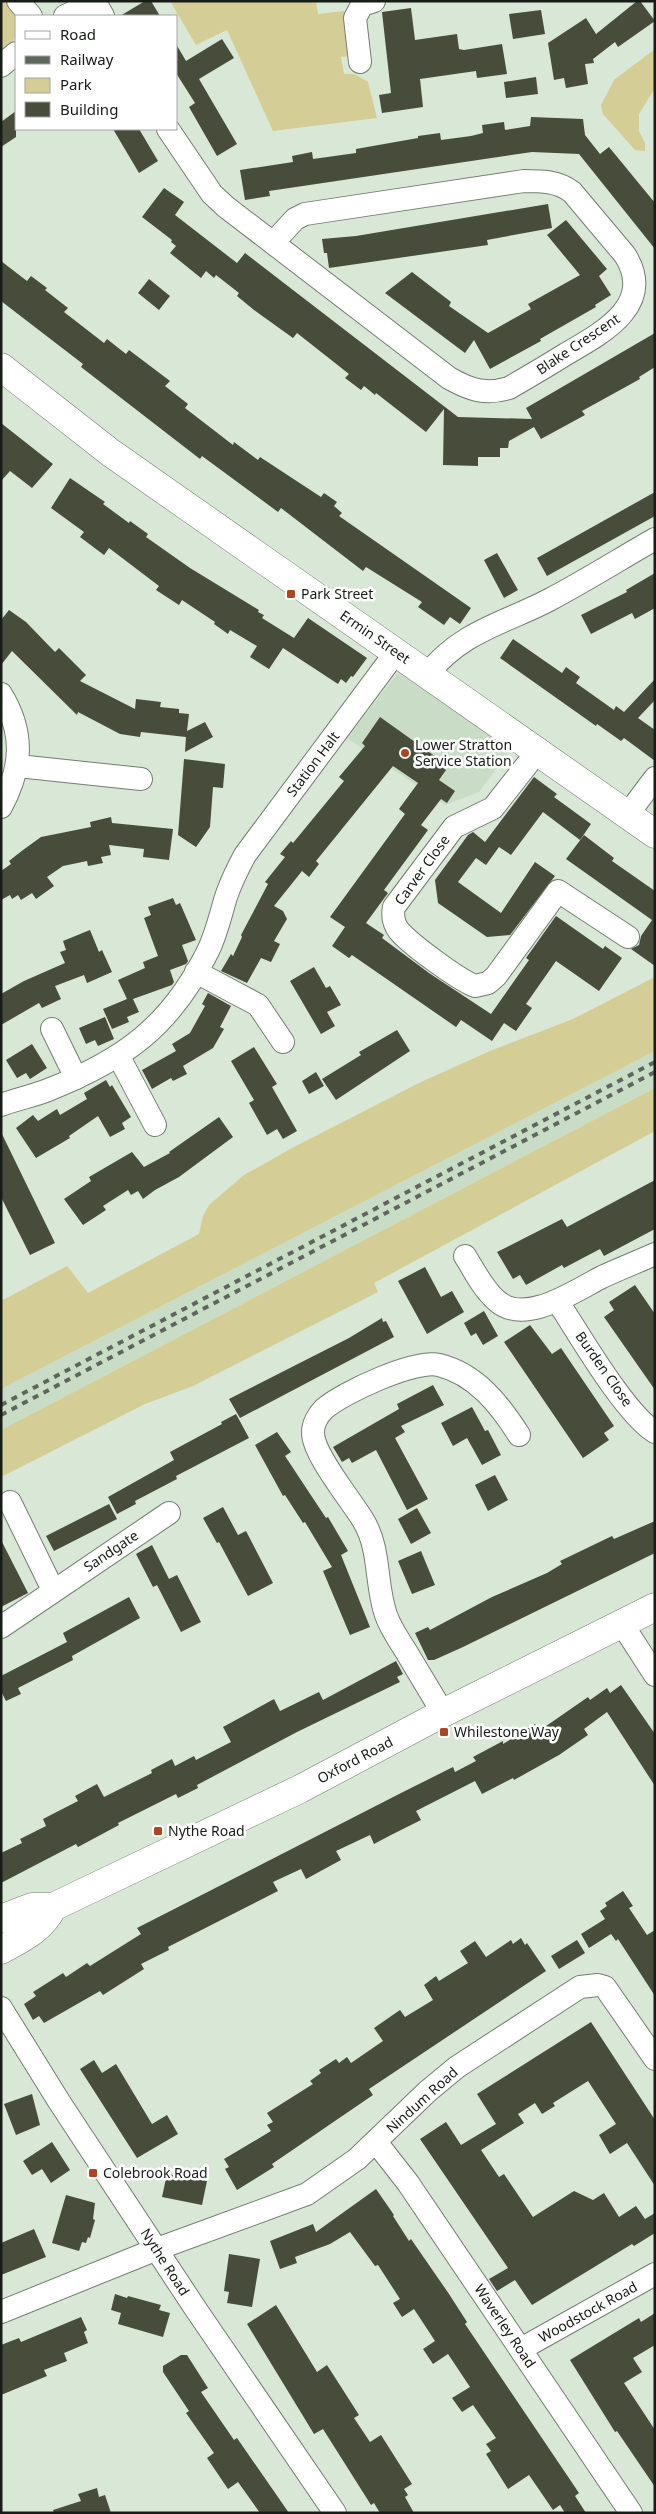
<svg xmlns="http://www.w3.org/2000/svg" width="656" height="2514" viewBox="0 0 656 2514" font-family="'Noto Sans',sans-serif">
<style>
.built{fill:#c9dcc5}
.green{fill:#d5cd96}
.building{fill:#474c3b}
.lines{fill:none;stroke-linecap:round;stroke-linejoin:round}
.street-casing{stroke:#727f70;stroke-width:24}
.secondary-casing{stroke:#727f70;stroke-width:29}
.primary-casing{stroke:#727f70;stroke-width:29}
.street{stroke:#fff;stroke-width:22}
.secondary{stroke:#fff;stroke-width:28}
.primary{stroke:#fff;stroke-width:28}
.rail{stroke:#5e665d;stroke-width:4;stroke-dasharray:6 6;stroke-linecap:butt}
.poi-dot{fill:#ac4520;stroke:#fff;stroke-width:2}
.labels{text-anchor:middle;stroke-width:5;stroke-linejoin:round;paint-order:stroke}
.street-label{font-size:14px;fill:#171c16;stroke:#fff}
.poi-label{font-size:14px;fill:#171c16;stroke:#fff;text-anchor:start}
</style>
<rect width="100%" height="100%" fill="#d9e7d7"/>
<g class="built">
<path d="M400,670L514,745L479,792L445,805L347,738Z"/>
<path d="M655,1051V1088L1,1430V1389Z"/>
</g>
<g class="green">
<path d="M1,1H9L23,16H16C16,34 17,43 1,52Z"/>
<path d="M170,1H316L318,14L344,11L349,51V56L341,57L344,74H354L368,82L377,118L273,131L227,30L196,45Z"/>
<path d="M655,49V88L639,114V131L645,143V151L635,150L603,114L601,105L614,80Z"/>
<path d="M655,977V1051L1,1389V1301L67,1266L88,1293L199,1234L203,1216L209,1205L244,1175L292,1148L421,1082L490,1051L573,1019Z"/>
<path d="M655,1088V1131L374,1283L378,1292L193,1386L145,1404L1,1477V1430Z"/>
</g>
<g class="building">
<path d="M145,1H151L160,16H120Z"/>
<path d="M637,1H640L655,21L618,47L615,42L593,59L594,63L585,64L588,84L566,88L564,78L554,80L548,43L586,18L596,34Z"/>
<path d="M411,8L415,40L457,34L459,49L464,50L502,44L507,74L477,78L476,71L420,79L423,107L382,113L379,95L391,93L382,12Z"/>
<path d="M541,10L545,34L513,39L509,14Z"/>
<path d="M222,39L234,58L199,79L237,144L217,156L189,107L195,103L176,73V44L186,61Z"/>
<path d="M536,77L538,94L506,98L504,82Z"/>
<path d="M16,111V137L1,147V122Z"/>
<path d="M531,117L583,119L585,135L600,154L609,147L655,203V249L579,154L532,152L269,191L270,196L245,200L240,170L293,162L292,156L312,152L313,159L356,153V149L418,138V136L440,133L441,140L471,136L483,133L482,125L504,122L505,130L530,126Z"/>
<path d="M113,129H139L158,161L139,173Z"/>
<path d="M164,188L184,202L175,215L237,263L245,253L458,417L532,419L526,408L655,333V367L639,377L640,379L582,411L585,415L541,439L534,427L509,441L508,448H500V457H478V466L443,465L444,409L426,432L376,393L375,395L364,386L361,390L345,378L349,374L297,333L293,338L254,310L237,296L239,293L216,275L214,278L206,271L201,278L170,253L176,246L171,242L172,240L142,217Z"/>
<path d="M548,204L552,228L487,240L488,245L329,268L327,253H324L322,239L356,236Z"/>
<path d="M566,220L607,269L599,276L611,295L595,305L596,307L540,339L541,341L490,369L474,340L465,353L385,293L412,272L451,302L449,306L488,333L531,309L528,304L580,275L547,235Z"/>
<path d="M1,261L27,281L31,276L47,288L45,290L68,308L64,312L104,343L107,339L126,354L129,350L170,381L165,386L188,404L185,408L233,445L234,442L258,460L260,457L321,497L324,493L337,502L334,506L342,513L339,516L471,608L460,624L450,617L444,625L418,607L422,602L366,567L363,571L281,508L278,512L202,456L200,459L81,367L83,364L1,301Z"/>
<path d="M149,279L170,296L159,310L138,293Z"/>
<path d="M1,423L53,464L32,488L10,471L1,481Z"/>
<path d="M70,478L105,502L103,504L129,523L130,521L148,534L146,537L190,568L259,610L258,612L264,615L262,618L294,638L308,618L367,658L353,677L351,676L346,683L341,679L338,684L283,648L269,669L250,657L257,646L230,630L228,634L214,624L215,622L182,600L179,605L156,590L159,586L109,548L104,555L80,537L84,532L51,508Z"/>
<path d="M655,492V516L547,576L537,558Z"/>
<path d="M497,553L518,590L504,598L484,560Z"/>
<path d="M655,573V608L635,619L632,613L591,634L581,615L627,592L626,590Z"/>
<path d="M9,610L26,622L55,652L59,648L86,675L80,681L135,709L136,699L161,702L160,707L179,709V713L189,714L187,731L205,722L213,737L185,752L186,737L141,732L140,737L120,734L78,712L77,715L12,651L1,665V620Z"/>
<path d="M513,639L562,673L566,667L580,677L576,683L614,710L616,706L624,712L655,679V700L638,718L655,730V761L624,738L621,741L597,724L596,726L500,658Z"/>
<path d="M380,717L443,762L441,766L446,770L439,780L455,791L447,803L441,799L421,825L428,830L384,890L388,893L366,923L384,935L382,938L429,973L491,1014L529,960L526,958L556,916L603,949L605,946L622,958L599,991L556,961L526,1004L532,1008L516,1031L504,1023L492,1041L461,1020L456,1027L352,955L349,958L332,946L345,927L330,917L405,814L399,809L418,783L393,766L316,861L319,864L309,877L302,871L274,906L283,911L287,919L274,941L280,944L271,962L261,958L247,983L221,971L231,954L233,956L242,937L241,935L268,884L265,882L285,857L280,854L291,841L293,843L344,781L339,777L365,746L362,743Z"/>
<path d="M184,759L225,764L223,788L213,787L210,827L196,847L178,835Z"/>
<path d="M534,777L557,794L554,797L591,824L580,840L543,812L511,855L499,847L486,865L476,858L458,882L501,913L535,862L555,876L510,935L487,937L438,903L435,880L468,835L473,832L485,842Z"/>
<path d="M111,817L112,823L173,829L169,860L143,857L144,849L109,845L111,855L101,857L103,863L88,866L87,861L63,866L47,877L54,886L36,899L32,893L21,900L18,895L12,899L10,895L1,900V871L11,864L9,861L23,850L41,837L91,827L90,822Z"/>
<path d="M584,835L614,858L612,861L655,891V966L631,949L639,945L641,936L652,920L566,859Z"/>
<path d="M173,898L176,905L180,903L196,940L182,945L188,961L186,964L170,970L174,982L172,985L133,999L139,1012L127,1017L129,1022L112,1029L103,1009L127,999L118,980L145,968L143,962L158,956L144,918L151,915L148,907Z"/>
<path d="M90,930L99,952L102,950L112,972L87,983L84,975L55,986L61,999L42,1008L39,1003L1,1025V994L24,981L65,963L60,952L66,950L63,941Z"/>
<path d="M314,967L326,988L330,986L341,1005L327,1012L335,1026L321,1034L290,981Z"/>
<path d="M208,993L231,1006L220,1027L224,1029L213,1048L183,1066L187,1074L173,1081L171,1078L152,1089L142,1070L176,1051L172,1044L190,1033L205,1006L202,1004Z"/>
<path d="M105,1017L114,1039L98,1046L95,1040L86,1044L79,1028Z"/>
<path d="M397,1030L410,1051L336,1100L322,1079L361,1055L359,1052Z"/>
<path d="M32,1044L47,1068L30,1079L26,1073L17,1078L6,1060Z"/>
<path d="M254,1047L277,1084L272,1087L297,1131L283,1139L277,1129L267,1135L249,1103L254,1100L231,1061Z"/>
<path d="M316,1072L324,1086L309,1094L302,1081Z"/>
<path d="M106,1080L110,1087L112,1085L131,1117L122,1123L125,1129L110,1137L98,1116L69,1136L70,1138L36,1158L16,1128L33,1115L38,1121L57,1109L60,1115L87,1099L84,1093Z"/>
<path d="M219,1117L233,1137L179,1177L155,1190L143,1199L138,1191L131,1195L128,1190L103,1206L106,1210L83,1225L64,1199L91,1181L89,1177L132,1152L144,1167L170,1153L169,1152Z"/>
<path d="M1,1132L55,1243L30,1255L1,1197Z"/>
<path d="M655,1180V1229L604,1256L600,1249L564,1268L562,1265L526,1285L520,1275L513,1279L497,1252L562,1219L567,1227Z"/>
<path d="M425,1267L441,1297L452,1291L464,1312L427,1334L398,1281Z"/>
<path d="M635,1285L655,1314V1390L604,1317L614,1310L609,1302Z"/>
<path d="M484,1311L498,1336L483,1345L476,1333L471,1336L464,1323Z"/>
<path d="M382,1318L383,1322L386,1321L394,1337L240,1418L229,1399L349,1338Z"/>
<path d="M530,1325L552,1354L561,1348L614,1426L604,1433L609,1440L583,1458L504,1342Z"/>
<path d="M433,1385L444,1405L401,1426L405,1432L395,1438L428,1499L407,1510L376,1450L352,1463L349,1458L342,1462L333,1447L399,1409L397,1404Z"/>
<path d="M472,1407L485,1431L488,1430L501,1455L482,1465L467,1438L453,1446L441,1423Z"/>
<path d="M236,1414L249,1438L176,1476L177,1479L135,1501L136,1504L117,1514L108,1497L174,1460L170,1452L222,1424L221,1422Z"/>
<path d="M277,1432L291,1452L285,1456L326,1518L328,1517L348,1551L341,1555L370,1627L350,1635L323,1571L332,1567L305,1522L303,1523L285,1495L283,1496L255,1445Z"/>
<path d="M495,1475L508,1500L488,1511L475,1485Z"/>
<path d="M109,1504L117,1519L54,1551L46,1536Z"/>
<path d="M223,1507L238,1535L246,1531L273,1583L248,1596L219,1542L217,1543L203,1518Z"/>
<path d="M417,1508L431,1533L411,1544L398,1519Z"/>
<path d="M655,1521V1553L463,1647L434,1660H428L415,1633L428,1627L430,1630L492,1597L547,1573L562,1564L560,1561L612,1536L614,1539Z"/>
<path d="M1,1540L28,1593L1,1607Z"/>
<path d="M152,1545L169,1579L177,1575L201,1622L181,1632L157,1585L153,1587L136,1554Z"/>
<path d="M421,1551L435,1585L412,1594L398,1561Z"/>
<path d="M129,1597L140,1618L72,1656L73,1660L18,1688L21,1694L6,1701L1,1691V1676L67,1642L63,1633Z"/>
<path d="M396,1661L403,1674L397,1677L400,1682L297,1732L197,1785L198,1788L178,1798L176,1794L118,1823L119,1825L78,1847L76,1844L1,1883V1853L22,1843L20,1839L46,1826L43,1819L78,1801L75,1796L97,1784L104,1797L152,1773L151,1770L172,1759L175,1766L194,1756L196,1760L231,1742L223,1727L274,1699L280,1711L319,1692L323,1700Z"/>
<path d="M621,1685L655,1734V1786L607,1712L584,1729L588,1735L559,1755L514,1780L513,1778L482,1794L475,1781L416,1811L421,1820L391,1835L374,1844L370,1835L336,1851L341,1860L306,1879L301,1869L273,1882L278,1891L168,1947L169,1950L141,1964L144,1969L103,1995L100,1991L44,2023L39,2016L33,2020L24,2004L36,1996L33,1992L63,1973L66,1977L87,1963L90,1966L141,1934L137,1928L403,1792L453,1767L455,1772L476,1761L473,1757L503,1741V1744L535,1724L539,1731L588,1697L590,1700L607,1688L610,1693Z"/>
<path d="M623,1891L633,1906L629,1908L647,1935L655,1930V1996L618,1939L616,1941L611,1934L589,1948L581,1934L605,1919L600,1911L607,1906L605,1903Z"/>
<path d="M521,1938L525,1945L527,1943L546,1971L369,2089L373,2095L272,2164L274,2167L237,2190L225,2169L229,2167L224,2159L271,2131L267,2125L273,2122L267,2113L313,2084L310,2081L321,2073L319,2070L336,2059L339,2063L347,2057L351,2063L383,2041L374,2028L400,2010L405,2017L433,2000L424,1985L436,1976L439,1981L468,1963L460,1951L475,1941L486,1957L511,1940L513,1944Z"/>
<path d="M577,1940L585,1953L559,1969L551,1956Z"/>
<path d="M591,2022L655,2120V2186L627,2143L610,2154L599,2135L616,2124L588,2081L553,2103L555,2106L542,2114L535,2103L518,2114L524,2123L481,2150L499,2177L504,2174L533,2217L574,2191L593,2200L604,2193L619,2217L636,2206L645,2219L655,2213V2233L634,2246L632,2244L532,2305L515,2280L497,2291L489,2279L508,2268L420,2139L446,2122L461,2145L496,2124L477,2094Z"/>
<path d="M94,2060L102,2073L116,2064L152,2124L167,2115L178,2134L137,2158L80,2069Z"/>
<path d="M32,2094L40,2125L16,2135L4,2104Z"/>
<path d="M52,2142L70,2170L51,2183L42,2169L32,2175L23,2161Z"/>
<path d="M167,2174L207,2181L202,2205L162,2197Z"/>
<path d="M376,2189L394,2215L393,2216L409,2241L411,2239L449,2294L467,2322L465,2324L579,2493L575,2496L586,2513H565L560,2505L553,2510L529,2475L508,2489L486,2454L491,2451L486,2444L496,2438L473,2405L462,2412L452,2398L470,2387L448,2354L433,2364L423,2349L435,2341L414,2309L402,2317L393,2303L400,2299L378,2265L375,2266L350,2232L330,2244L295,2257L297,2263L280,2269L270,2241L313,2224L316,2232Z"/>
<path d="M66,2195L95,2203L93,2219L95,2220L90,2238L88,2237L86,2243L82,2242L79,2251L52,2243Z"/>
<path d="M34,2229L46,2257L1,2275V2243Z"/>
<path d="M229,2254L260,2259L252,2307L227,2303L229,2292L224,2291Z"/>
<path d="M115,2294L127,2298L128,2296L161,2305L159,2310L170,2313L163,2337L118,2324L121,2313L111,2310Z"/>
<path d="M276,2305L317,2372L327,2365L359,2415L354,2418L370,2442L381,2435L412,2484L404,2489L408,2495L405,2497L414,2513H380L374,2503L371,2505L323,2429L314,2434L247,2324Z"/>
<path d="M655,2313V2345L633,2358L642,2372L624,2383L655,2430V2487L617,2431L615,2432L570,2360L639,2318L641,2322Z"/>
<path d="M81,2317L87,2330L84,2332L88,2343L64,2353L67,2361L44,2370L47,2376L1,2395V2345L19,2338L21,2342Z"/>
<path d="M181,2355H187L208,2388L201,2392L234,2440L237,2438L289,2513H260L238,2482L228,2489L207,2458L214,2453L186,2413L189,2411L163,2372V2366Z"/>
<path d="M97,2488L99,2497L105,2495L111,2513H54L53,2510L81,2501L78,2494Z"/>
</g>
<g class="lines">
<defs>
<g id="street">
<path d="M18,1L31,16"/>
<path d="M65,16L95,2L103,16"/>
<path d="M360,62L355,18L362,5L374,1"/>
<path d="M1,66L16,53"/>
<path d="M168,129L212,194L226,207L449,378C470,390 485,395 509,388C528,377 547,366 566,354C602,333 656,305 625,255L572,192C558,181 541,181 524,181L305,214L295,219L273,243"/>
<path d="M428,674C460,632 505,623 549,600C585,581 620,559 655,539"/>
<path d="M1,694C25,733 22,768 1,807"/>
<path d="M537,752L493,808L454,827L394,907C392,916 394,926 401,933C413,946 459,980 475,986L488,983L496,976L558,891L628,937"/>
<path d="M18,766L141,779"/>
<path d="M628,814L655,778"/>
<path d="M196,972L258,1005L283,1042"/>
<path d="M52,1029L76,1078"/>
<path d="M119,1057L155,1125"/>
<path d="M1,1105C17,1099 33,1096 48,1090C124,1060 171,1026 208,951C217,933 221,912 227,894C232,880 238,868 245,855L396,652"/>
<path d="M465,1256C474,1270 483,1289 496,1300C524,1327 576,1290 602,1277C619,1269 637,1262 655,1254"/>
<path d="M558,1302C579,1334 625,1414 655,1432"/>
<path d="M10,1502L53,1590"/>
<path d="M622,1624L655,1675"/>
<path d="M1,1627L169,1513"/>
<path d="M443,1713C432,1695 421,1676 410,1658C402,1644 391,1630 386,1615C375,1584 381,1549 363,1520C351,1500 312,1453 313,1432C313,1424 318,1415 324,1409C342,1393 415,1359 439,1365C476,1374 500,1405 519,1435"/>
<path d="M1,2008L60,2103L195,2308L335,2513"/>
<path d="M376,2142L408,2183L631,2513"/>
<path d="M1,2312L157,2249L307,2194L357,2159L428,2091L457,2067L580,1987L598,1985L605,1987L655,2059"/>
<path d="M521,2349L655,2274"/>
</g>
<path id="secondary" d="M1,367L111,453L655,834"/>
<g id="primary">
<path d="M1,1919L32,1907H53L300,1789L443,1713L655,1607"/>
<path d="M1,1950C23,1938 41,1930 53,1907"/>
</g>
</defs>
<use href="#street" class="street-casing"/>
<use href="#secondary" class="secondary-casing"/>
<use href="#primary" class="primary-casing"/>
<use href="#street" class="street"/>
<use href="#secondary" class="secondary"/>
<use href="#primary" class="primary"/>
<g class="rail">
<path d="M1,1405L655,1062"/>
<path d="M1,1415L655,1072"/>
</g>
</g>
<g class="poi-dot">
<rect x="286" y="589" width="10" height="10" rx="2.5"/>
<circle cx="405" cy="753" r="5"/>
<rect x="439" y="1727" width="10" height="10" rx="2.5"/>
<rect x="153" y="1826" width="10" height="10" rx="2.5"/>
<rect x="88" y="2168" width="10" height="10" rx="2.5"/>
</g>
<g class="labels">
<g class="street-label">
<text transform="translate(578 344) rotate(-34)" y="5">Blake Crescent</text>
<text transform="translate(375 637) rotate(35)" y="5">Ermin Street</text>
<text transform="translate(313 764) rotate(-53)" y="5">Station Halt</text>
<text transform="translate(422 870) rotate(-54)" y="5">Carver Close</text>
<text transform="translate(604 1369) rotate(55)" y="5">Burden Close</text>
<text transform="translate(111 1551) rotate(-34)" y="5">Sandgate</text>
<text transform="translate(355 1760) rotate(-28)" y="5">Oxford Road</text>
<text transform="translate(422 2100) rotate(-42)" y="5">Nindum Road</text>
<text transform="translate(165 2262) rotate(57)" y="5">Nythe Road</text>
<text transform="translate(588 2312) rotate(-29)" y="5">Woodstock Road</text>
<text transform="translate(505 2326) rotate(56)" y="5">Waverley Road</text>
</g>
<g class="poi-label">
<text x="301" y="599">Park Street</text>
<text x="415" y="750">Lower Stratton<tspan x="415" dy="16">Service Station</tspan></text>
<text x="454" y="1737">Whilestone Way</text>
<text x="168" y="1836">Nythe Road</text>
<text x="103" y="2178">Colebrook Road</text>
</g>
</g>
<rect width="656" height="2514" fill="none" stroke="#171c16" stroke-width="5"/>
<rect x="15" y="15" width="162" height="115" fill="#ffffff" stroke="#a2a4a2"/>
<rect x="25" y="31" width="25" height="8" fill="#ffffff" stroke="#a2a4a2"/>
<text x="60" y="40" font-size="15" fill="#171c16">Road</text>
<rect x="25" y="56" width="25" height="8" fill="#5e665d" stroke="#a2a4a2"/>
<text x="60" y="65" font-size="15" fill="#171c16">Railway</text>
<rect x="25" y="78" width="25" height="15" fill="#d5cd96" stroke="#a2a4a2"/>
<text x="60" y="90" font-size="15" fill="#171c16">Park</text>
<rect x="25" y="102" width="25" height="15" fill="#474c3b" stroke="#a2a4a2"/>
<text x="60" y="115" font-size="15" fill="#171c16">Building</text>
</svg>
